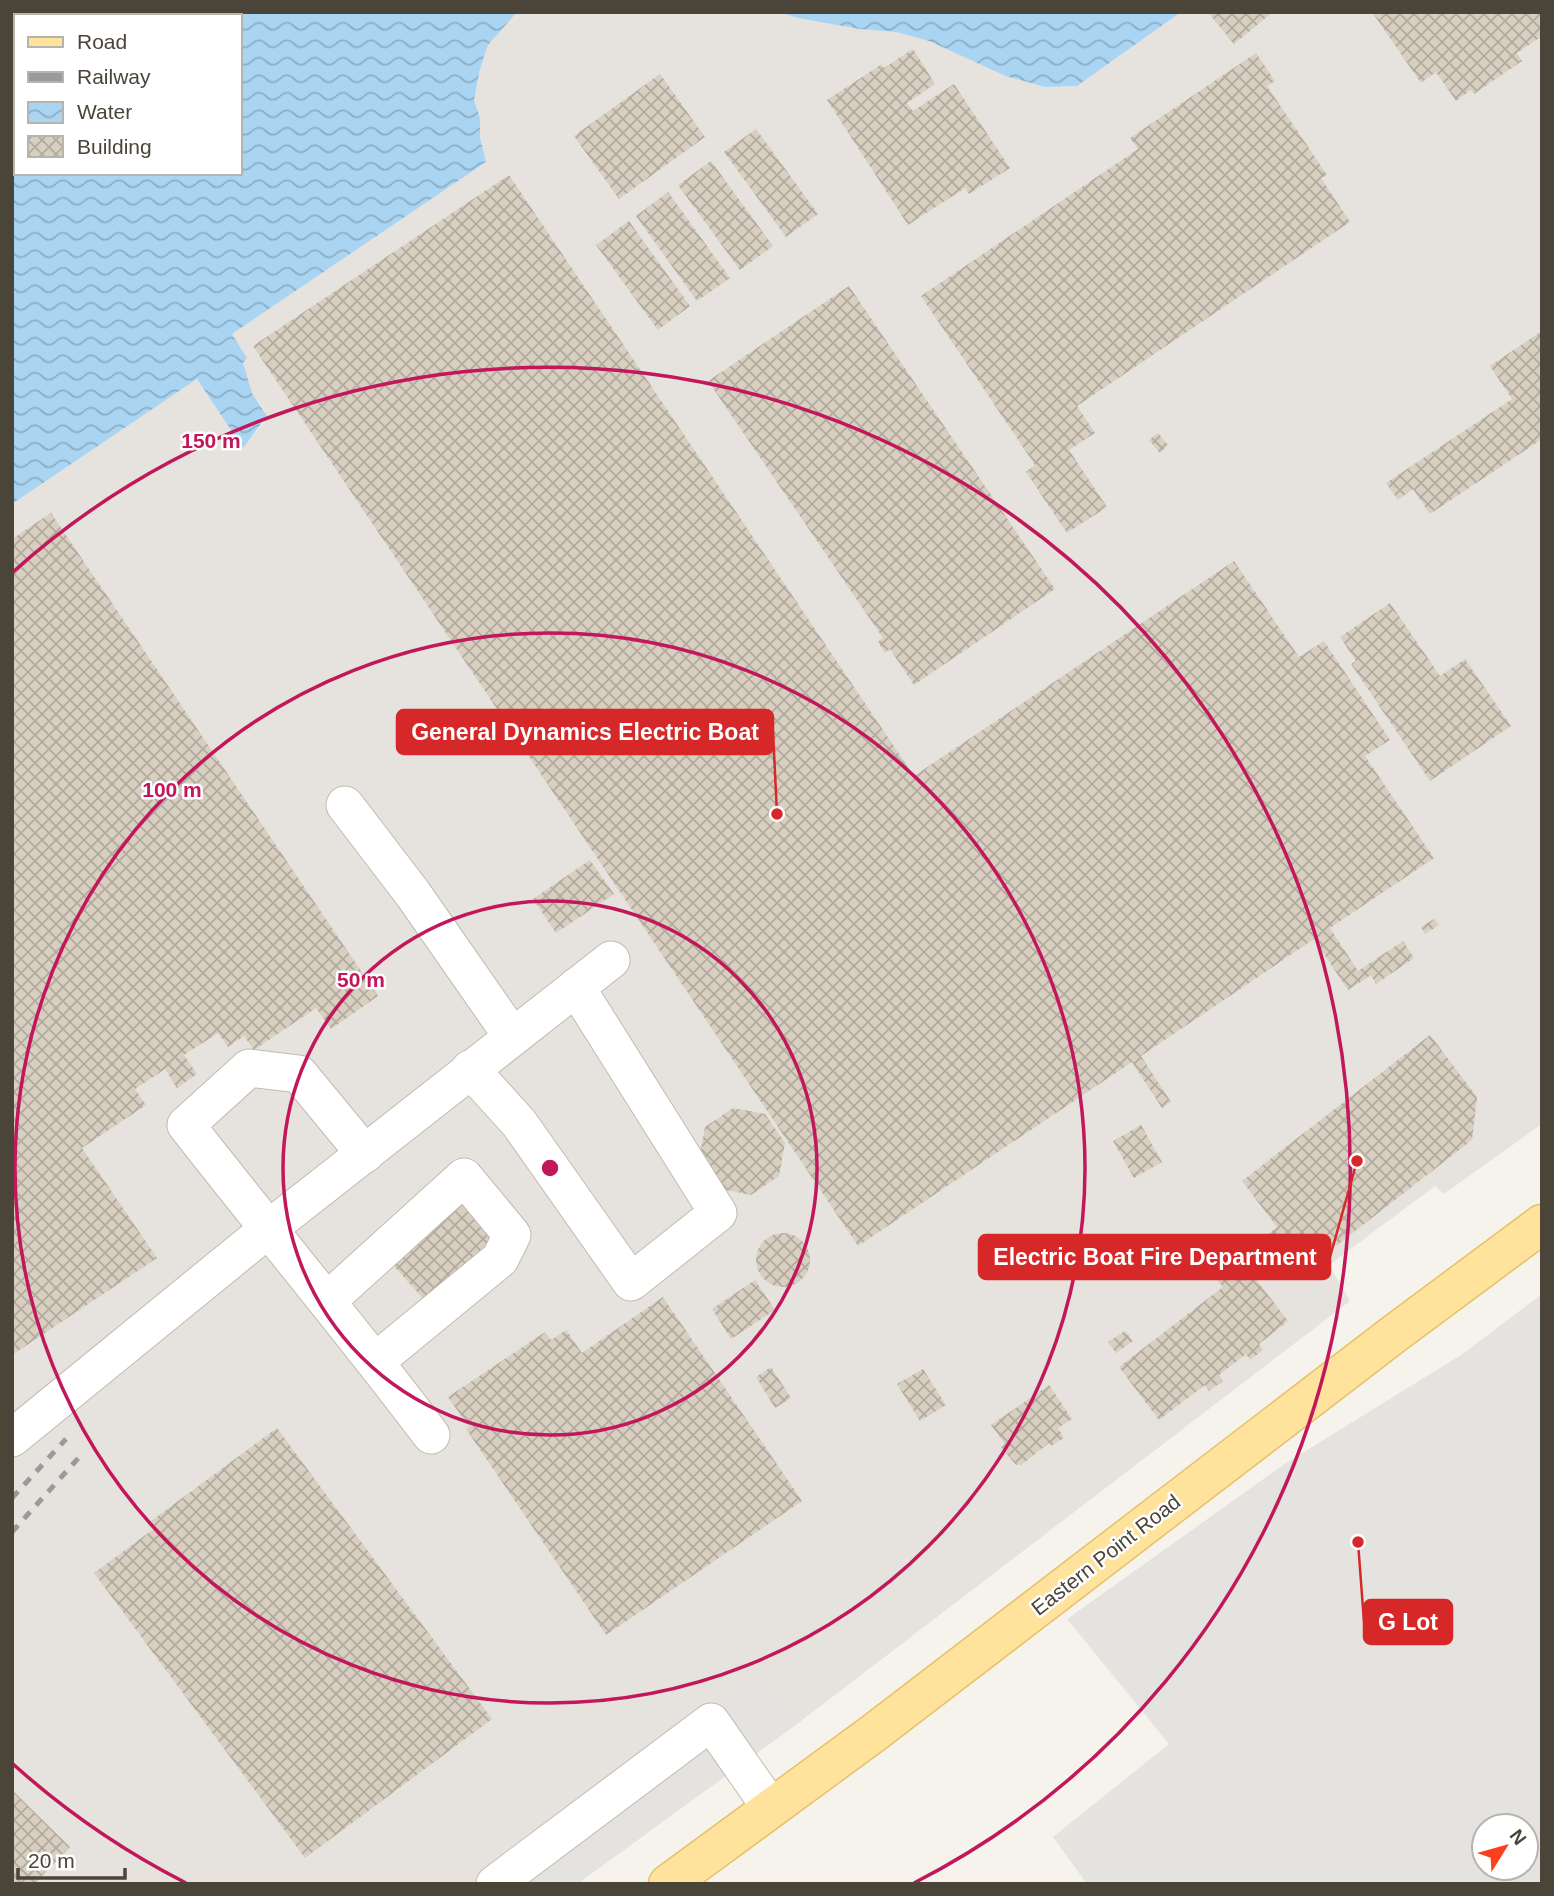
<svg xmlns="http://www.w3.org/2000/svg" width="1554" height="1896" viewBox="0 0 1554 1896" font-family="Helvetica,sans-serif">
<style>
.industrial{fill:#e6e2dd}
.parking{fill:#e5e3e0;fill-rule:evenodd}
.water{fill:url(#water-waves);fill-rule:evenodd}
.building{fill:url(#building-cross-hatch)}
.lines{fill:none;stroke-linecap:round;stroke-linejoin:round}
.minor-casing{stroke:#c2bbae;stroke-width:39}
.major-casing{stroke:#e6c16a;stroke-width:41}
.minor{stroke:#fff;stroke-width:37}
.major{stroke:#ffe39c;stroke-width:38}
.rail{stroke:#9a9a9a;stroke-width:5;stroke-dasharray:9 9;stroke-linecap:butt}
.ring{fill:none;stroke:#c2185b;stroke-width:3.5}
.labels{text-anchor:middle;stroke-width:5;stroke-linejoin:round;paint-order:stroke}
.street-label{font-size:21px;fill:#4b4439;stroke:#fff}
.centre{fill:#c2185b;stroke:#fff;stroke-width:3.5}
.ring-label{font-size:21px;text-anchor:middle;font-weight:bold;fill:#c2185b;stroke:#fff;stroke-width:5;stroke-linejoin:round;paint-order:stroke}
.leader{fill:none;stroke:#d62828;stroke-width:2.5}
.callout-dot{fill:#d62828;stroke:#fff;stroke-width:2.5}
.callout{fill:#d62828;stroke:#d62828;stroke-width:2.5}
.callout-label{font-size:23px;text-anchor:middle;font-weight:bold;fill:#fff}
</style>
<defs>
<pattern id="water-waves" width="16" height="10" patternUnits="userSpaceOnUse" patternTransform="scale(1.75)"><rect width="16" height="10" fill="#a9d4f2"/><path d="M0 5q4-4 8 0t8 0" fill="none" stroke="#8caec5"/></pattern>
<pattern id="building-cross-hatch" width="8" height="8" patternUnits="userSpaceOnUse" patternTransform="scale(1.75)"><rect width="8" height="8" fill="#d8cfc1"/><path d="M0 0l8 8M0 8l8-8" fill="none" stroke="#b1aa9e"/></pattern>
</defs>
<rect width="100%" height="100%" fill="#f6f3ec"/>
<path class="industrial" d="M517,12H779L798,18L859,29L896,32L929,41L1006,75L1045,87L1077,86L1181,12H1542V1124L1444,1194L1435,1186L1329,1265L1350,1301L801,1721L577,1884H12V504L197,379L243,447L266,420L264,409L252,393L244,370L243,363L247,358L232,334L486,162L480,137V118L474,100L480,69L488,45Z"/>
<g class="parking">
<path d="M1542,1294V1884H1087L1053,1837L1169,1744L1067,1619L1283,1465L1464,1353ZM1484,1826H1526V1868H1484Z"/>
<path d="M762,1673L801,1721L577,1884H488L587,1813Z"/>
</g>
<g class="water">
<path d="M12,12H517L488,45L480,69L474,100L480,118V137L486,162L232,334L247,358L243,363L252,393L267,416L243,448L197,379L12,504ZM16,16H240V173H16Z"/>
<path d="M779,12H1181L1077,86L1045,87L1006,76L929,41L896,32L859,29L798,18Z"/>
</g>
<g class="building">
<path d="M1213,12H1273L1234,44L1210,15Z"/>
<path d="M1372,12H1542V36L1517,53L1522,61L1474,94L1471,90L1456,101L1436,72L1421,83Z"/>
<path d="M913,49L935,84L907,103L913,111L954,84L1010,168L969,194L965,188L908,225L827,100L882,64L884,68Z"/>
<path d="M1256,53L1275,81L1267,86L1327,175L1321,178L1350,222L1077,406L1095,433L1069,450L1107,507L1067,533L1026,472L1035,465L921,296L1138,149L1130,138Z"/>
<path d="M660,74L705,137L619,199L574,136Z"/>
<path d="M756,129L818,214L786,237L724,152Z"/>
<path d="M711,161L773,246L740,270L678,185Z"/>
<path d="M509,175L914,776L1234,561L1299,657L1324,641L1390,740L1365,756L1434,858L1330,928L1358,971L1403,941L1414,958L1376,984L1371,975L1348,990L1314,939L1141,1056L1171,1102L1162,1108L1132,1062L858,1246L253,346Z"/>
<path d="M668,192L730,278L697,301L636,216Z"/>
<path d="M629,221L690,306L658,330L596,245Z"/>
<path d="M849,286L1055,589L914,685L890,649L885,653L878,642L883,638L708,381Z"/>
<path d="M1542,331V439L1430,514L1413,489L1398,500L1386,483L1512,399L1490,366Z"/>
<path d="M1158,433L1168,445L1160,453L1149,440Z"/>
<path d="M51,513L378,996L331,1029L316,1008L254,1050L244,1036L228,1047L218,1033L184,1055L197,1074L177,1088L165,1069L135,1089L146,1105L82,1148L157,1258L12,1355V539Z"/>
<path d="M1390,603L1440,676L1465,659L1511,726L1430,781L1351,664L1356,661L1340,637Z"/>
<path d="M590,860L614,894L556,933L533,899Z"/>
<path d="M1434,919L1439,925L1425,934L1421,927Z"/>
<path d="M1430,1035L1477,1097L1472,1140L1309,1267L1302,1258L1293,1265L1279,1246L1281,1242L1268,1253L1259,1242L1277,1227L1242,1181Z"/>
<path d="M733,1108L765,1114L785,1143L779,1176L751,1195L717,1188L699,1160L705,1127Z"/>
<path d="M1141,1125L1162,1162L1134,1178L1113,1141Z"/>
<path d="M456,1194L498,1242L427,1303L385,1256Z"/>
<circle cx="783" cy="1260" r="27"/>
<path d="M1234,1267L1240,1275L1247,1268L1288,1321L1259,1344L1263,1350L1250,1360L1246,1354L1219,1375L1223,1381L1209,1391L1205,1385L1159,1420L1119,1367L1223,1287L1217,1280Z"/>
<path d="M755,1280L775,1310L731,1339L712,1309Z"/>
<path d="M663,1297L802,1501L606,1635L466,1429L469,1427L448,1397L545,1332L551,1340L566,1330L582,1353Z"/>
<path d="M1125,1331L1133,1341L1116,1353L1108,1342Z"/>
<path d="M771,1367L791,1398L775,1408L756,1377Z"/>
<path d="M923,1369L946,1405L920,1421L897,1384Z"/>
<path d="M1049,1385L1072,1419L1058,1428L1064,1438L1051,1446L1049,1443L1020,1466L1019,1464L1016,1465L1001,1447L1005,1444L991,1425Z"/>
<path d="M277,1428L492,1719L305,1858L94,1573L155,1528L151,1521Z"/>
<path d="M12,1790L70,1847L34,1884H12Z"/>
</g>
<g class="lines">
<defs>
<g id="minor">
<path d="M345,805L413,894L512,1036"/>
<path d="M470,1069L519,1123L631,1282L718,1213L576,987"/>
<path d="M365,1154L299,1074L249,1068L186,1125C267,1229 352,1330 431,1435"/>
<path d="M327,1301L464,1177L512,1235L500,1259L376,1361"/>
<path d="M12,1438L267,1230L611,960"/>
<path d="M495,1884L711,1722L771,1808"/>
</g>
<path id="major" d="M668,1884L875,1732L1394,1334L1542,1224"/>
</defs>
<use href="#minor" class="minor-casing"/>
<use href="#major" class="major-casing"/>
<use href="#minor" class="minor"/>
<use href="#major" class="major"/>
<g class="rail">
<path d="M12,1498L66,1439"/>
<path d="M12,1532L82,1454"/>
</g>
</g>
<g class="ring">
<circle cx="550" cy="1168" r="267"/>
<circle cx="550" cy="1168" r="535"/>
<path d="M186 1883A802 802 0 0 1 13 1764M13 572A802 802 0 1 1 914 1883"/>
</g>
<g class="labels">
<g class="street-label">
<text transform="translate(1106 1555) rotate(-38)" y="7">Eastern Point Road</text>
</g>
</g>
<circle cx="550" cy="1168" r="10" class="centre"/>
<g class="ring-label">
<text x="211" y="448">150 m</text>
<text x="172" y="797">100 m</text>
<text x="361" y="987">50 m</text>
</g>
<path class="leader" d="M777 814L773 732M1357 1161L1330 1257M1358 1542L1364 1622"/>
<g class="callout-dot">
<circle cx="777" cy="814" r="7"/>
<circle cx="1357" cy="1161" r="7"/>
<circle cx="1358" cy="1542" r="7"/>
</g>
<g class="callout">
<rect x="397" y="710" width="376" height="44" rx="7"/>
<rect x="979" y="1235" width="351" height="44" rx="7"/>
<rect x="1364" y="1600" width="88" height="44" rx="7"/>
</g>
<g class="callout-label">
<text x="585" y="740">General Dynamics Electric Boat</text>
<text x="1155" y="1265">Electric Boat Fire Department</text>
<text x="1408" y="1630">G Lot</text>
</g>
<rect width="1554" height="1896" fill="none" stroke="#4b4439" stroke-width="28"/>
<rect x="14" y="14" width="228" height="161" fill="#ffffff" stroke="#b7b4b0" stroke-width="2"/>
<rect x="28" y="37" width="35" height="10" fill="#ffe39c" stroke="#b7b4b0" stroke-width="2"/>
<text x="77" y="49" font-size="21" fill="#4b4439">Road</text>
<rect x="28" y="72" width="35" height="10" fill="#9a9a9a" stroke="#b7b4b0" stroke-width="2"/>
<text x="77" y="84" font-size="21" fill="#4b4439">Railway</text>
<rect x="28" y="102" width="35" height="21" fill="url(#water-waves)" stroke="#b7b4b0" stroke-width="2"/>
<text x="77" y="119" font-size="21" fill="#4b4439">Water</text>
<rect x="28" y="136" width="35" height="21" fill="url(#building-cross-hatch)" stroke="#b7b4b0" stroke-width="2"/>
<text x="77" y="154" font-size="21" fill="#4b4439">Building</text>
<g transform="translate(1505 1847) rotate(53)"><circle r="33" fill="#ffffff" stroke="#b7b4b0" stroke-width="2"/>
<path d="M0-5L12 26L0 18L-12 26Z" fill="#fc3f1d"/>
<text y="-10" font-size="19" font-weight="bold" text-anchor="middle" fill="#4b4439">N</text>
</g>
<path d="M18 1868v10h107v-10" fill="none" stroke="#4b4439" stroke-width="3.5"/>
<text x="28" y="1868" font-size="21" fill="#4b4439" stroke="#ffffff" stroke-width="5" paint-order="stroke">20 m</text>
</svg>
